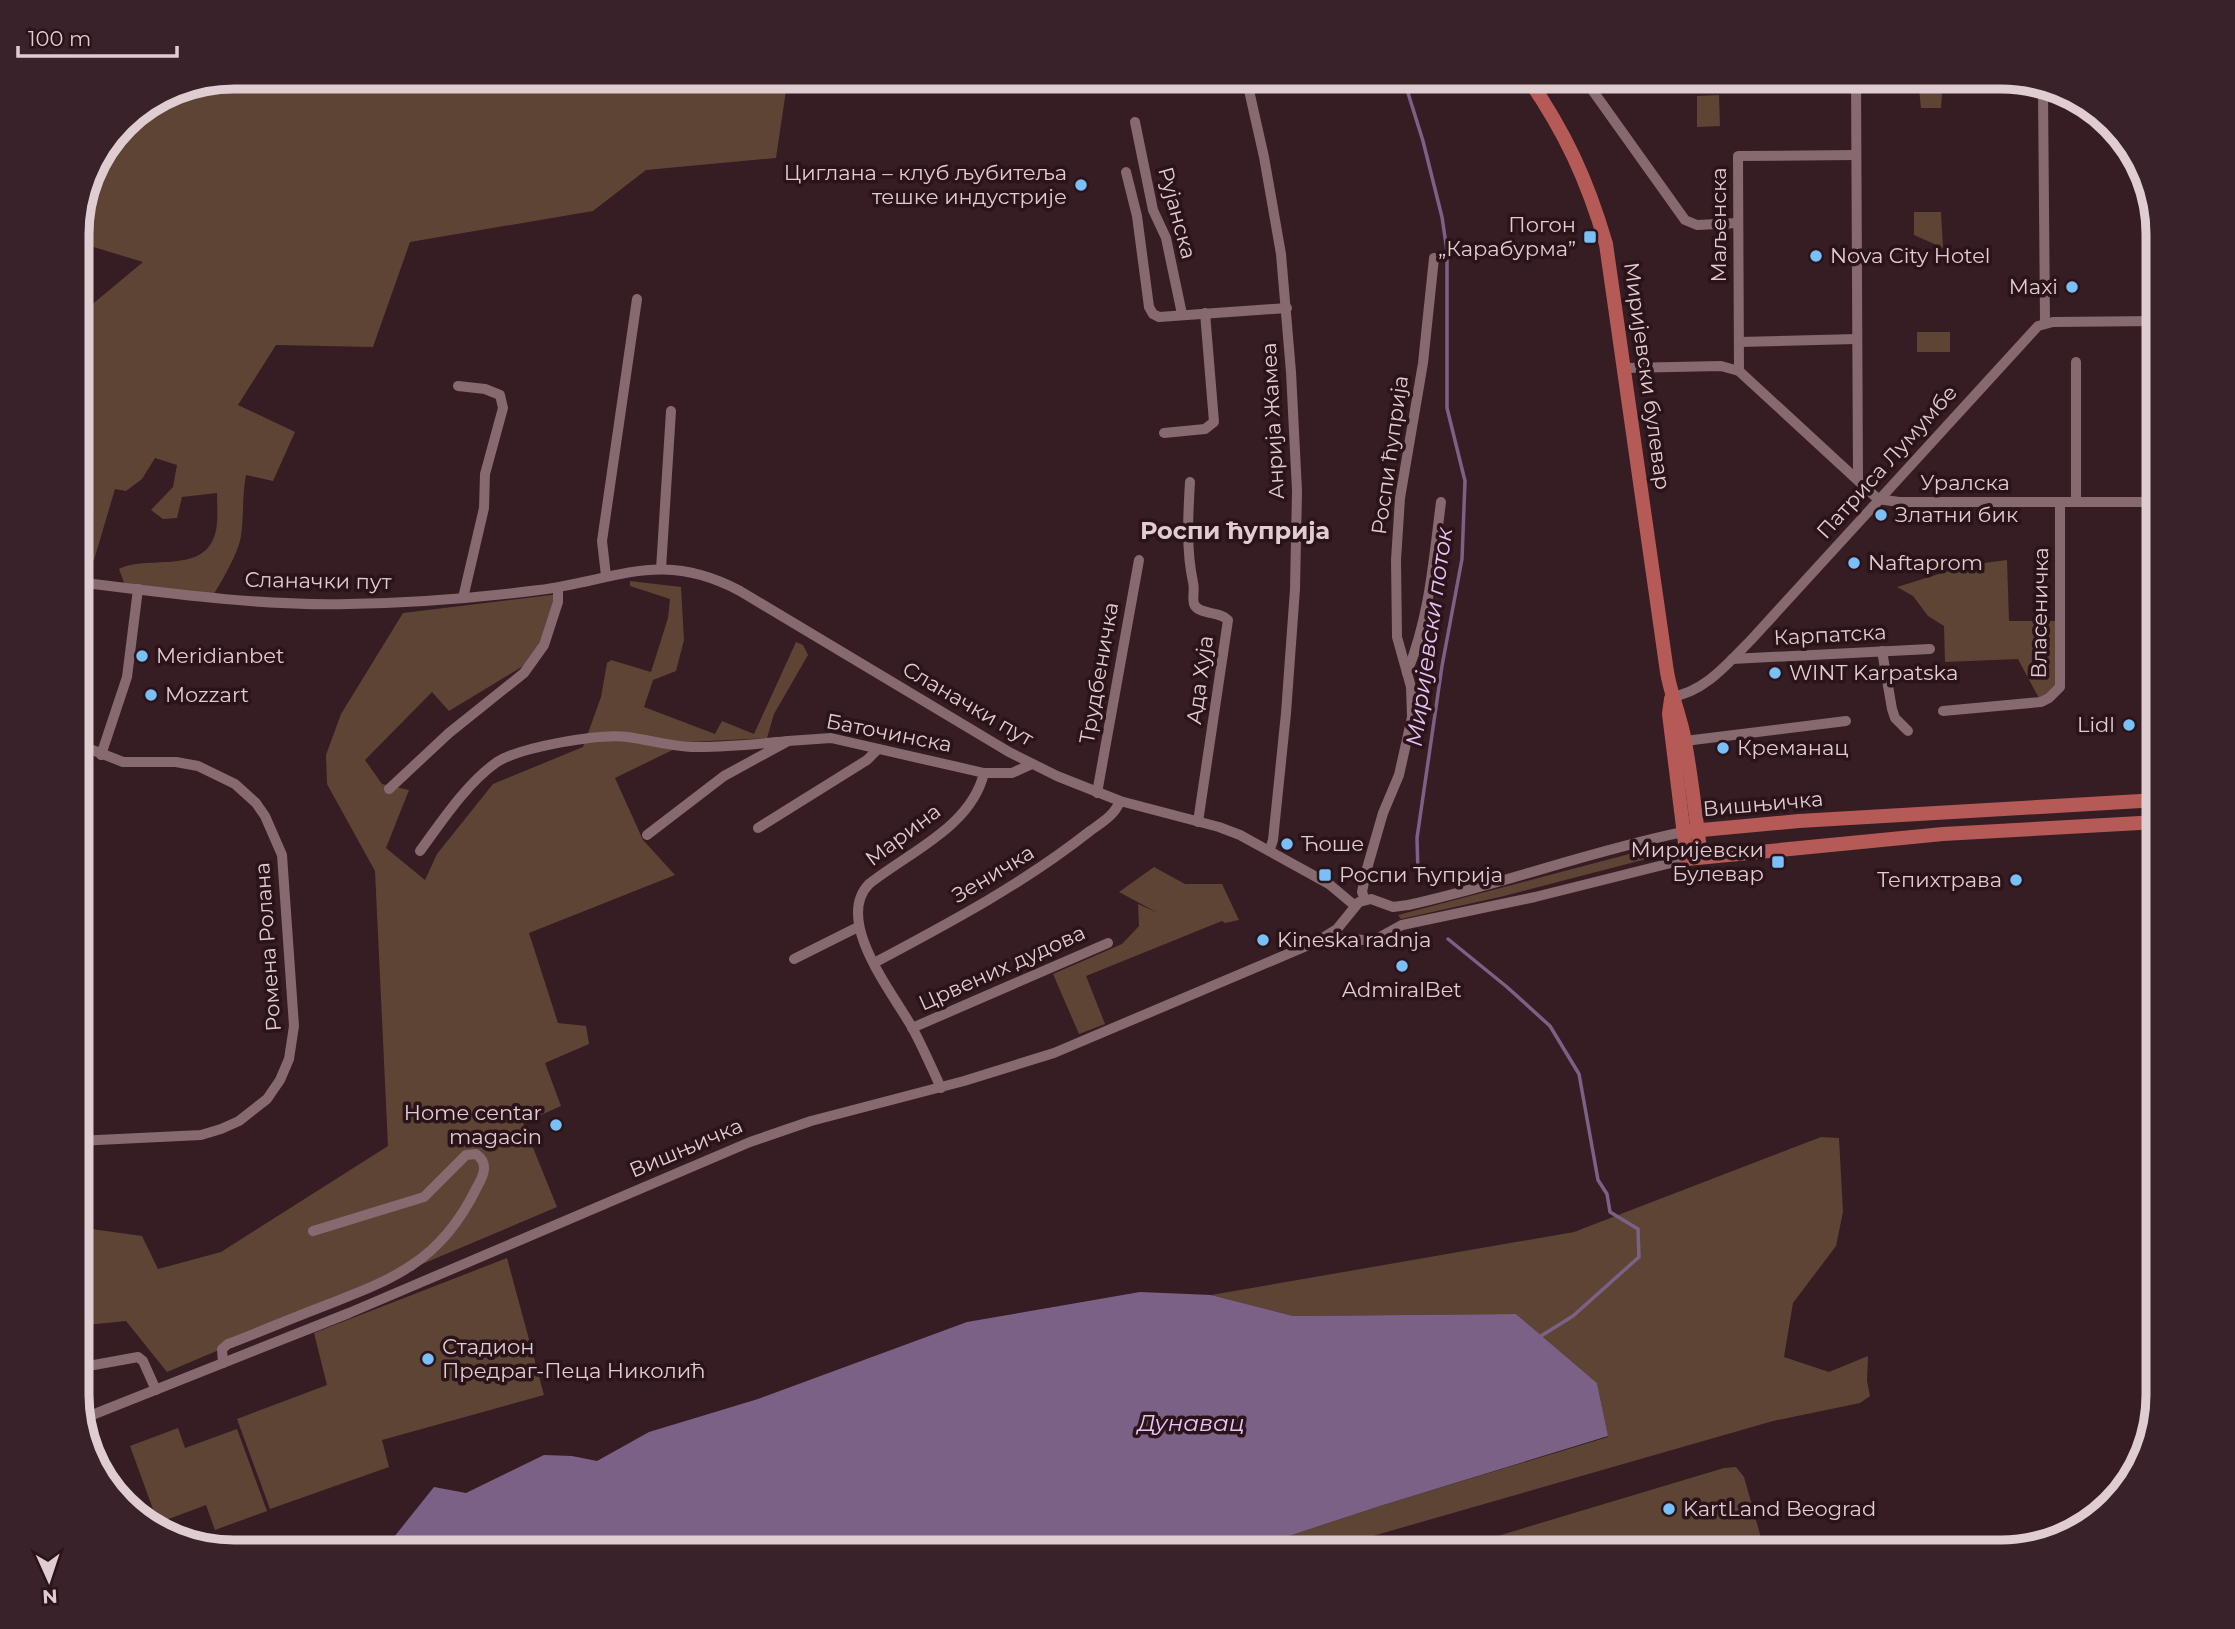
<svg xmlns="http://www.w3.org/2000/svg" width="2235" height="1629" viewBox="0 0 2235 1629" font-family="Montserrat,sans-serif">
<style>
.green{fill:#5e4435}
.water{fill:#7c6187}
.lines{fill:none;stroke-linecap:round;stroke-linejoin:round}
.stream{stroke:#7c6187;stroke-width:3.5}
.minor{stroke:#876970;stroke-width:10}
.major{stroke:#b55a57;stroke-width:14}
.poi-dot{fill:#79bff8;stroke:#2b131a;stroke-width:2.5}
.labels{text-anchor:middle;stroke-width:7;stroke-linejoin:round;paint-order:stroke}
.poi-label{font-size:21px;fill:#dfcdd1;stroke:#2b131a;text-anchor:start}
.street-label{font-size:21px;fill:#dfcdd1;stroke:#2b131a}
.water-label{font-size:23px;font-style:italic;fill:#e7c4f7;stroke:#2b131a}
.quarter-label{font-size:24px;font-weight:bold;fill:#dfcdd1;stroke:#2b131a}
.rim{fill:none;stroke:#dfcdd1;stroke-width:9}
</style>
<rect width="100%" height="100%" fill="#351d23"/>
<g class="green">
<path d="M234,77H788L776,158L646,170L593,211L410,242L373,347L276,345L238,405L295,432L273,481L246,475C242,496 244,515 241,536C238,554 222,581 212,597L126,588L119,569C146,555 201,574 214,537C219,525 217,506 217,493L182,497L177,518L163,519L151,510L173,487L177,465L155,458L142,479L126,491L115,489L94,560L77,562V317L143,262L77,242V224L93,165L130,116L174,89Z"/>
<path d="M1910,77H1940L1939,92L1942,94L1941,108H1921L1918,80Z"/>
<path d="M1719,95L1720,126L1697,127V96Z"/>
<path d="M1914,212H1941L1943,248L1914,235Z"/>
<rect x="1917" y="332" width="33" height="20"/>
<path d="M2007,560L2009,621H2061L2062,680L2041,702L2018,659L1945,662L1944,626L1928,616L1913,596L1897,587L1968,565Z"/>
<path d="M630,581L681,587L684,640L676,671L653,680L644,707L715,734L722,721L754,734L796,642L803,645L808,655L774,714L767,738L689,742L615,778L643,840L675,875L529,933L558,1023L586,1026L589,1044L545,1063L561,1106L523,1123L557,1207L167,1372L126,1321L77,1326V1227L142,1236L158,1269L221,1252L388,1146L375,871L327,784L326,755L341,714L403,613L559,594L535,659L449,711L432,692L365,760L382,784L409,790L386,848L425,880L437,854L493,784L583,747L601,697L607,663L611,660L651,672L668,618L670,599L630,586Z"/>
<path d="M1652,848L1654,857L1504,896L1401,919L1398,915Z"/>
<path d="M1154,867L1185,884H1222L1239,920L1225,923L1222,921L1086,976L1105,1024L1079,1034L1053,974L1122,944L1139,926L1138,904L1158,913L1119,892Z"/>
<path d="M1821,1137L1839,1138L1843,1212L1836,1246L1793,1303L1784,1357L1829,1372L1868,1356L1867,1381L1870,1396L1860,1403L1773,1421L1317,1552H1240L1380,1506L1608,1437L1597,1383L1516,1314L1293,1316L1211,1295L1574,1232Z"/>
<path d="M507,1258L544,1395L382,1440L389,1467L270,1509L237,1419L327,1385L314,1333Z"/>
<path d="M178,1428L185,1448L237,1429L267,1511L215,1530L206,1505L158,1523L130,1446Z"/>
<path d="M1736,1467L1744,1477L1765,1552H1417L1444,1543H1474L1724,1468Z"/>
</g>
<path class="water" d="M1140,1292L1211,1295L1293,1316L1516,1314L1597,1383L1608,1436L1380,1506L1240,1552H356L390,1542L434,1487L466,1493L544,1455L572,1456L597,1461L649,1432L758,1399L967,1322Z"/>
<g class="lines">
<g class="stream">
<path d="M1403,77L1423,141L1442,217L1447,251V408L1465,481L1462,559L1442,666L1417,838L1418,874"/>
<path d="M1448,939L1507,987L1550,1026L1579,1074L1598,1180L1607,1194L1610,1212L1638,1229L1639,1257L1573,1316L1541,1336"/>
</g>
<g class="minor">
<path d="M1246,77L1264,157L1281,254L1291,372L1297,491L1295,589L1286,713L1273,840L1270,849"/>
<path d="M1583,77L1685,220L1697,225L1738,223"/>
<path d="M1856,77L1858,480"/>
<path d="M2043,91L2045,323"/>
<path d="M1135,122L1153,210L1166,238L1182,314"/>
<path d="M1126,172L1137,216L1149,307L1153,314L1159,317L1287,308"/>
<path d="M1739,342L1856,339"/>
<path d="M1625,368L1721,366L1739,371L1878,499L1899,502H2158"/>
<path d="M1739,371L1738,156L1856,155"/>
<path d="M458,386L485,389L500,395L503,408L485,474L484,508L463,598"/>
<path d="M1164,433L1205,429L1214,422L1205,313"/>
<path d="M1190,482C1188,515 1186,550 1193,582C1195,589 1192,598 1194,604C1198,615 1220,611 1228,620L1198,822"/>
<path d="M2076,502V362"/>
<path d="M661,569L671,411"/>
<path d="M606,576L602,541L637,299"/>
<path d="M77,582C166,593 258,606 348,604C411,603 476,598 539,590C617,580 661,549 740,591L1009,752L1057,776L1120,801L1219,827L1240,835L1329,884L1354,905"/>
<path d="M1882,651L1892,709L1895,718L1908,731"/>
<path d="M1732,659L1930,649"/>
<path d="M1407,673C1430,614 1433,564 1441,502"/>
<path d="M1671,697C1705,692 1728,663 1751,640L2038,326L2053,322L2158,321"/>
<path d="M1943,711L2041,702L2049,698L2060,687V502"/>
<path d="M1685,741L1846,721"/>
<path d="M101,755L127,677L138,589"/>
<path d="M389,789L449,733L524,673L544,645L558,602V588"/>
<path d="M1097,793L1139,560"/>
<path d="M758,828L867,760L878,749"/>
<path d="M647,835L724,776L788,741L831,738L984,773"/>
<path d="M420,851C442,821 466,784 497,762C521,747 600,733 628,737C649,740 669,746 691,747C724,748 756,744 788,741"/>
<path d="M1365,900L1362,892L1366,872L1383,813L1399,775L1412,717L1411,687L1397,637L1396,560L1400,498L1423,363L1434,258"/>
<path d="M1322,941L1343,938L1373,941L1402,925L1535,897L1687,859"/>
<path d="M794,959L858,927"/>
<path d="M874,963C949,923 1023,884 1090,831C1101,823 1115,815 1120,801"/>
<path d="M912,1028L1108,943"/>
<path d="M941,1088C932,1068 923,1048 913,1029C895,996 833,921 869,884C909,852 971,827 984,773H1012L1032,764"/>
<path d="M77,1141L201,1135L221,1129L239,1121L267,1099L280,1080L289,1059L294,1026L282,855L265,816L256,803L235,784L198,766L176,762H123L77,744"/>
<path d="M223,1363L222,1349L228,1344C262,1331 295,1317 329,1304C357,1293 387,1282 412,1265C441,1246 462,1218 477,1187C484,1175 489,1163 476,1154L466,1155L424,1197L313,1231"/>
<path d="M94,1365L138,1357L143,1361L156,1390"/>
<path d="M82,1419L349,1313L750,1142L811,1121L964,1081L1054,1053L1316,942L1337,929L1359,902L1371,899L1393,907L1408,905C1500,885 1590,851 1683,832"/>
</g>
<g class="major">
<path d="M1527,77C1565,132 1587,179 1606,244L1667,672C1671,696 1681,717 1685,742C1692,780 1696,819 1701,857"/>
<path d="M1671,699L1669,714L1687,859L1943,834L2158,822"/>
<path d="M1691,831L1799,821L2158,800"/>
</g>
</g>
<g class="poi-dot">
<circle cx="1081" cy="185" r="7"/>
<rect x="1583" y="230" width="14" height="14" rx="3.5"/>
<circle cx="1816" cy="256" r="7"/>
<circle cx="2072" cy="287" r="7"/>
<circle cx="1881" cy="515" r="7"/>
<circle cx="1854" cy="563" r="7"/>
<circle cx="142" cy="656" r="7"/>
<circle cx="1775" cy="673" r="7"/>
<circle cx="151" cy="695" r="7"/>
<circle cx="2129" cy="725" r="7"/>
<circle cx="1723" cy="748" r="7"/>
<circle cx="1287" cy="844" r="7"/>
<rect x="1771" y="855" width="14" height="14" rx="3.5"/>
<rect x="1318" y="868" width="14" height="14" rx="3.5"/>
<circle cx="2016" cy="880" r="7"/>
<circle cx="1263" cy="940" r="7"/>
<circle cx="1402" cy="966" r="7"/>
<circle cx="556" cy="1125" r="7"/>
<circle cx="428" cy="1359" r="7"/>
<circle cx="1669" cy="1509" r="7"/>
</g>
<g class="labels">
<g class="poi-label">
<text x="1067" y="180" text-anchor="end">Циглана – клуб љубитеља<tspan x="1067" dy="24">тешке индустрије</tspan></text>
<text x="1576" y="232" text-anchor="end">Погон<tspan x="1576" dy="24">„Карабурма”</tspan></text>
<text x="1830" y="263">Nova City Hotel</text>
<text x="2058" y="294" text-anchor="end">Maxi</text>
<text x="1895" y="522">Златни бик</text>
<text x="1868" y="570">Naftaprom</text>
<text x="156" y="663">Meridianbet</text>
<text x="1789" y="680">WINT Karpatska</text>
<text x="165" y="702">Mozzart</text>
<text x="2115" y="732" text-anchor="end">Lidl</text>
<text x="1737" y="755">Креманац</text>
<text x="1301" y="851">Ћоше</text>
<text x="1764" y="857" text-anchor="end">Миријевски<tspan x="1764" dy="24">Булевар</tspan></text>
<text x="1339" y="882">Роспи Ћуприја</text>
<text x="2002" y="887" text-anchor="end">Тепихтрава</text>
<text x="1277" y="947">Kineska radnja</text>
<text x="1402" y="997" text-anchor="middle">AdmiralBet</text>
<text x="542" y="1120" text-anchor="end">Home centar<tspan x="542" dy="24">magacin</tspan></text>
<text x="442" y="1354">Стадион<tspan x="442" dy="24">Предраг-Пеца Николић</tspan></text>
<text x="1683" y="1516">KartLand Beograd</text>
</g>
<g class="street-label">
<text transform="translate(1177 213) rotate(75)" y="7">Рујанска</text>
<text transform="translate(1719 225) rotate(-90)" y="7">Маљенска</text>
<text transform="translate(1647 376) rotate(82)" y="7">Миријевски булевар</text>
<text transform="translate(1273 421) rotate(-93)" y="7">Анрија Жамеа</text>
<text transform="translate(1390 455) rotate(-82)" y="7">Роспи ћуприја</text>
<text transform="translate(1887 462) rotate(-48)" y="7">Патриса Лумумбе</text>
<text x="1965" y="490">Уралска</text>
<text transform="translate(318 581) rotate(1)" y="7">Сланачки пут</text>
<text transform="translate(2040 613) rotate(-89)" y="7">Власеничка</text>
<text transform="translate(1830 635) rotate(-3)" y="7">Карпатска</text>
<text transform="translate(1099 673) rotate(-80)" y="7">Трудбеничка</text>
<text transform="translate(1200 680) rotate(-82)" y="7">Ада Хуја</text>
<text transform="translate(968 704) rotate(30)" y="7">Сланачки пут</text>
<text transform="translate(889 733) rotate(11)" y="7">Баточинска</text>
<text transform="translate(1763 804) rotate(-5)" y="7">Вишњичка</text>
<text transform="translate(903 835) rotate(-37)" y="7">Марина</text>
<text transform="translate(993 874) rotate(-31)" y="7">Зеничка</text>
<text transform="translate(268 947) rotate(-94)" y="7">Ромена Ролана</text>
<text transform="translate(1002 968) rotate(-24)" y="7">Црвених дудова</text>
<text transform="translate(686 1148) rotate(-23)" y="7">Вишњичка</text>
</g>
<g class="water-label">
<text transform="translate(1429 637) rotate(-82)" y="8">Миријевски поток</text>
<text x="1191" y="1431">Дунавац</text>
</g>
<g class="quarter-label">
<text x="1235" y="539">Роспи ћуприја</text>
</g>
</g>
<path d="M0 0H2235V1629H0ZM234 89H2001A145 145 0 0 1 2146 234V1395A145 145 0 0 1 2001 1540H234A145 145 0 0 1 89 1395V234A145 145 0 0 1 234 89Z" fill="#392229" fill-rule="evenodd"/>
<path class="rim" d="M234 89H2001A145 145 0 0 1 2146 234V1395A145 145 0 0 1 2001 1540H234A145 145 0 0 1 89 1395V234A145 145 0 0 1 234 89Z"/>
<g transform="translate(49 1580) rotate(177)" stroke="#2b131a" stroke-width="5" paint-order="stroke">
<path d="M0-5L12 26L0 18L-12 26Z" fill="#dfcdd1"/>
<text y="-10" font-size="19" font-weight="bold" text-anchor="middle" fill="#dfcdd1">N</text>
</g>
<path d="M18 46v10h159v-10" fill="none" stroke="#dfcdd1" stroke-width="3.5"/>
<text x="28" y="46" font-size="21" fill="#dfcdd1" stroke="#2b131a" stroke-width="5" paint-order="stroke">100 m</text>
</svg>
